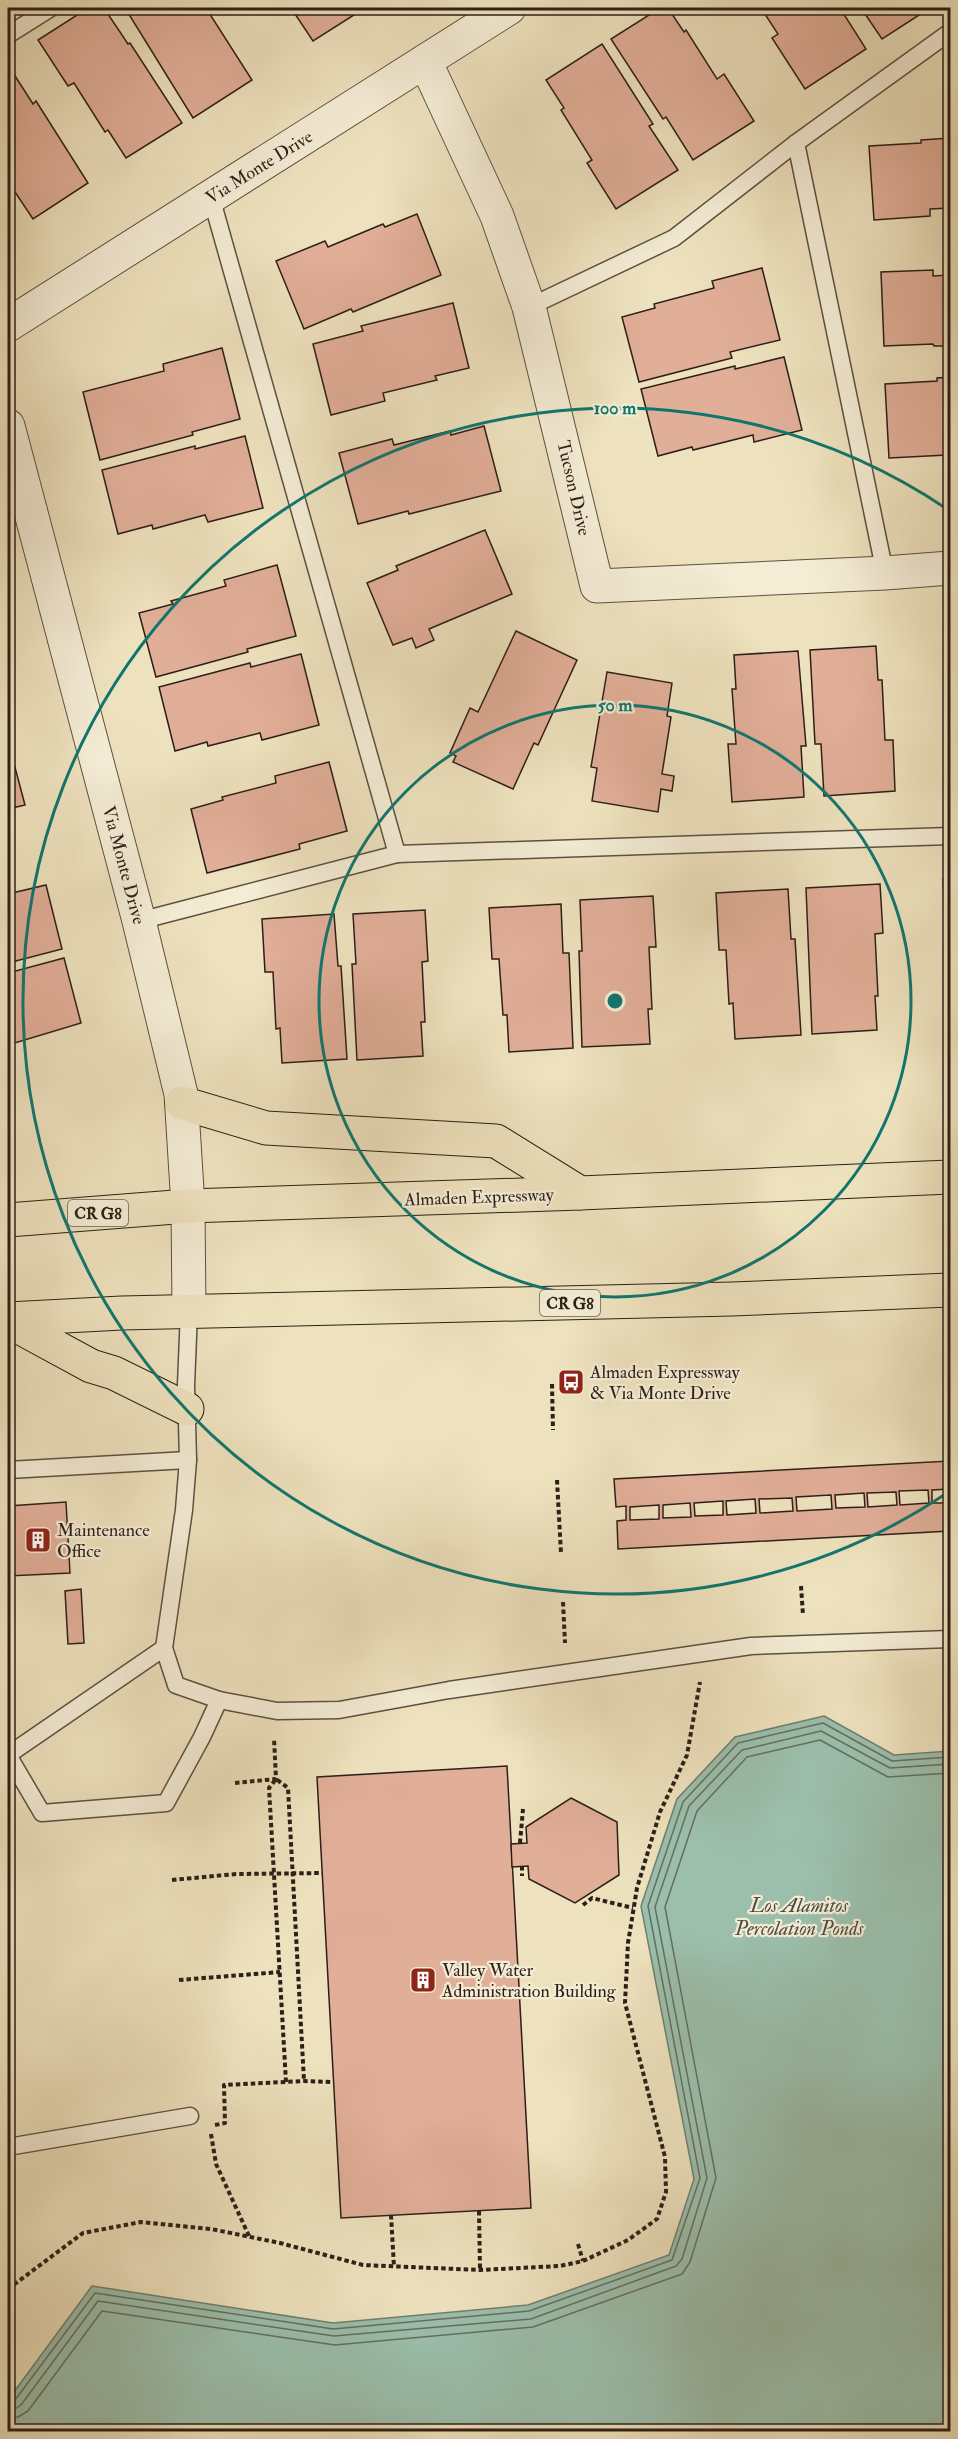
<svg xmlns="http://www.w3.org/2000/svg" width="958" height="2439" viewBox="0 0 958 2439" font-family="'IM FELL Double Pica',serif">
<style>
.water{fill:#9bbfac;stroke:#6f7f70;stroke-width:1.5}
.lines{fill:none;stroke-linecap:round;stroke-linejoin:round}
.shore{stroke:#646f62;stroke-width:1.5}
.building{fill:#e1ae98;stroke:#2c1f17;stroke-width:1.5;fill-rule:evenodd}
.service-casing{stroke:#5c5041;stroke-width:19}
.minor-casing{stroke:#5c5041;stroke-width:35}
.primary-casing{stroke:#2c1f17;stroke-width:35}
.path{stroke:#2c1f17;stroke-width:4;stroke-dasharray:4.5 3;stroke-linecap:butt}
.service{stroke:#f4ecd5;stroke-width:16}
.minor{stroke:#f4ecd5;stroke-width:33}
.primary{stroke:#eee2be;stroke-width:33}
.ring{fill:none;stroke:#0f766e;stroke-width:3}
.labels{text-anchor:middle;stroke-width:4.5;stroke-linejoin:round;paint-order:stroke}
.shield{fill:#f4ecd5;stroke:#685c50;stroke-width:1.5}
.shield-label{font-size:16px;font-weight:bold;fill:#2c1f17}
.street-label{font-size:18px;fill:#2c1f17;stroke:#f4ecd5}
.poi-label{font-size:18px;fill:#2c1f17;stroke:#f4ecd5;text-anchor:start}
.water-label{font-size:20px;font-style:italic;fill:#4d4f44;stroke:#f4ecd5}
.centre{fill:#0f766e;stroke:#f4ecd5;stroke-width:3}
.ring-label{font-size:18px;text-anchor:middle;font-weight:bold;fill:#0f766e;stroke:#f4ecd5;stroke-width:4.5;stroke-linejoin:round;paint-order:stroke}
</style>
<rect width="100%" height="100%" fill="#eee2be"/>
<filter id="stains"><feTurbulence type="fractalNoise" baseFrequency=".00333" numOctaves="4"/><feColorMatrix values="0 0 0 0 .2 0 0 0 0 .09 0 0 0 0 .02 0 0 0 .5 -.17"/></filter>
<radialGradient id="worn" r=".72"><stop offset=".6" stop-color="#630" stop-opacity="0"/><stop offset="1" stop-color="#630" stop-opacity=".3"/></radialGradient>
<path class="water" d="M824,1716L894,1755L950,1751V2431H8V2400L92,2286L333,2323L528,2305L669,2255L694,2179L641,1906L677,1799L735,1737Z"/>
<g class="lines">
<g class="shore">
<path d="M8,2403L15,2400L95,2293L333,2329L529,2311L672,2260L700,2178L648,1906L683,1802L738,1743L823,1723L892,1761L950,1757"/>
<path d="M8,2410L15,2409L21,2405L98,2301L334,2336L531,2319L676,2266L682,2259L707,2178L655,1907L689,1806L742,1750L821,1731L890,1768L950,1764"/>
<path d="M8,2419L18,2417L28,2411L102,2311L335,2345L533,2327L682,2274L690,2262L716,2178L665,1907L697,1811L747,1757L820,1740L888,1777L950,1773"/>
</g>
</g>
<g class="building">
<path d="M88,8H104L128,44L130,43L182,123L126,158L108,130L105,132L74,83L68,86L38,40Z"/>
<path d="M125,8H206L252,80L193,118Z"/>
<path d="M291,8H365L313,41Z"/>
<path d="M660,8H668L684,32L686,30L717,79L724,74L754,121L693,160L666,117L663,119L611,39Z"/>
<path d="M761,8H840L866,49L805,89L772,38L778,34Z"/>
<path d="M861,8H930L882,39Z"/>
<path d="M602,44L653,124L649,126L678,170L616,209L587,163L592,160L561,110L564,108L546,80Z"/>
<path d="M8,65L33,104L36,101L88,183L33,219L13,189L11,191L8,186Z"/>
<path d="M950,138V208L930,209V216L874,220L869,146L921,143V140Z"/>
<path d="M417,214L441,275L353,312L351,309L304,329L276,261L325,241L328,247L383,224L385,227Z"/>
<path d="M762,268L780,340L730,352L732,358L639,382L622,317L655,308L654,304L714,288L712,281Z"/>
<path d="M933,270V276L950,275V346H934L933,344L884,346L881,272Z"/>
<path d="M453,303L469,368L435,376L437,380L383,393L385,401L331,415L313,344L363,331L361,326Z"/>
<path d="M222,348L240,419L192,432L193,435L100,460L83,392L164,371L163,364Z"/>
<path d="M784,357L802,430L754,442L753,435L693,450L692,447L658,456L641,389L735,366V369Z"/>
<path d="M950,377V447H946L947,455L889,458L885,384L937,381V378Z"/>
<path d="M484,426L501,491L409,514L408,511L358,524L339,453L392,439L394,445L450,431L451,435Z"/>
<path d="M245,436L263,508L208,522L205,515L153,529L152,525L118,534L102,470L195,446V449Z"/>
<path d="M485,530L512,594L429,629L434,640L416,648L412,638L393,645L367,583L398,570L396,566Z"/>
<path d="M277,565L296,636L247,649L248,652L156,677L139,613L173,604L171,601L226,586L224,580Z"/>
<path d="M516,631L577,660L538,745L534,743L513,789L453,762L456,756L450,753L470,708L478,712Z"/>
<path d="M876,646L878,680H882L885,740H893L895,791L824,796L821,744H815L810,650Z"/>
<path d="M798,651L806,746H801L804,797L732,802L728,744H736L732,689H736L734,655Z"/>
<path d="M301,654L319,725L262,740L260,733L208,746L207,742L175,751L159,687L250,663L251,667Z"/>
<path d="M607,672L672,683L667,716L671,717L662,774L674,776L672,791L661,789L658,812L592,801L597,768L591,767Z"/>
<path d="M8,741L25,805L8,809Z"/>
<path d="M329,762L347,831L299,844L300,849L207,873L191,809L223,800L222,797L276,783L275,776Z"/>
<path d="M943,879H950V934H946Z"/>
<path d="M880,884L883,933L875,934L878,996H875L877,1030L812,1034L806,888Z"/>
<path d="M46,885L62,949L8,963V891L11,890L12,893Z"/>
<path d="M788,889L791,939H795L801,1035L735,1039L733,1003L729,1004L726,950H719L716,893Z"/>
<path d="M653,896L656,947H649L652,1009H648L650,1044L582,1047L579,951H582L580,900Z"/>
<path d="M561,904L563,953H569L573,1048L509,1052L507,1015H503L499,959H492L489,908Z"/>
<path d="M425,910L428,961L422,962L425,1022H421L423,1056L357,1060L352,964H356L353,914Z"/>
<path d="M334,914L338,966H341L347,1059L282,1063L280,1028L276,1029L273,972H265L262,919Z"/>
<path d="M64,958L81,1023L8,1045V973Z"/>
<path d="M950,1461V1489L932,1490V1503H950V1531L618,1549L617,1521L626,1520V1506L616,1507L614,1479ZM928,1490L929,1503L900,1505L899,1491ZM896,1492L897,1505L868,1507L867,1493ZM864,1493L865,1507L836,1508L835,1495ZM831,1495L832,1509L797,1511L796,1497ZM792,1498L793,1511L760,1513L759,1499ZM755,1499L756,1513L727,1515L726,1501ZM723,1501V1515L695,1516L694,1503ZM690,1503L691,1517L663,1518V1505ZM659,1505V1519L630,1520V1507Z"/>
<path d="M66,1502L70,1573L8,1576V1506Z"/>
<path d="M81,1589L84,1643L68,1644L65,1591Z"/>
<path d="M507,1766L531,2208L341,2218L317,1777Z"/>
<path d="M571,1798L617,1822L619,1875L575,1903L529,1879L528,1866L512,1867L511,1844L527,1843L526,1827Z"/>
</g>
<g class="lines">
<defs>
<g id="service">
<path d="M8,35L51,8"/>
<path d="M796,143L885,573"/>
<path d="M211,197L397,854"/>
<path d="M529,307L674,238L796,143L950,32"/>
<path d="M139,921L397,854L950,836"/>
<path d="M189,1312L186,1385L188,1460L184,1510L164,1648L176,1685L219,1700L277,1711L339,1710L449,1690L751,1646L950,1639"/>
<path d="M8,1470L188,1460"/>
<path d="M8,1755L42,1813L166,1803L202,1737L219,1700"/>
<path d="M8,1755L164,1648"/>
<path d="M8,2147L190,2116"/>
</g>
<g id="minor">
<path d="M425,61L497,216L529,307L597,586L885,573L950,568"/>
<path d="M8,325L509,8"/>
<path d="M8,426L139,921L181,1094L188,1206L189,1312"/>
</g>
<g id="primary">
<path d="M182,1103L266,1128L496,1141L580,1193"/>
<path d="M8,1220L188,1206L580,1193L950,1177"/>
<path d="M8,1319L122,1313L732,1299L950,1290"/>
<path d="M8,1321L91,1366L114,1373L187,1409"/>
</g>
</defs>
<use href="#service" class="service-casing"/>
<use href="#minor" class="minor-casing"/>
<use href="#primary" class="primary-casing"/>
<g class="path">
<path d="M552,1384L553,1430"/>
<path d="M557,1480L561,1553"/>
<path d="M801,1586L803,1615"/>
<path d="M563,1602L565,1643"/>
<path d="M235,1783L276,1779L274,1738"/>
<path d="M520,1843L523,1809"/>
<path d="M522,1866V1876"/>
<path d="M172,1880L236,1874L322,1873"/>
<path d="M583,1905L592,1898L633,1908"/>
<path d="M179,1980L280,1972"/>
<path d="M286,2082L269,1788L276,1779L288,1788L304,2081"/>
<path d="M215,2125L225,2123L224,2085L304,2081L333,2082"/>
<path d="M211,2134L216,2164L249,2236"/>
<path d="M479,2211L480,2270"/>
<path d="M391,2215L394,2267"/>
<path d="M578,2244L583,2261"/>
<path d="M8,2289L83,2233L141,2222L211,2229L280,2243L363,2265L480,2270L560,2266L583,2261L628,2240L657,2219L666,2192L665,2157L625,2003L628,1943L637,1888L660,1812L687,1755L700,1682"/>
</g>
<use href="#service" class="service"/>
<use href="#minor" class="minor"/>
<use href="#primary" class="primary"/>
</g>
<g class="ring">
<circle cx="615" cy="1001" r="296"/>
<path d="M947 1493A593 593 0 1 1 947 509"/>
</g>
<defs>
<symbol id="bus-square" viewBox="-11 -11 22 22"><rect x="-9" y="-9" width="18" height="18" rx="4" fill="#8f2418" stroke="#f4ecd5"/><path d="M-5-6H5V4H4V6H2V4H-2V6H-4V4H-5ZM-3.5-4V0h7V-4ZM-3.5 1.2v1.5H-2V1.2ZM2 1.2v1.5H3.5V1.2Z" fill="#fff"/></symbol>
<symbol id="building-square" viewBox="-11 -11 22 22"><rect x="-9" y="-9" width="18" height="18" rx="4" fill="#8f2418" stroke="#f4ecd5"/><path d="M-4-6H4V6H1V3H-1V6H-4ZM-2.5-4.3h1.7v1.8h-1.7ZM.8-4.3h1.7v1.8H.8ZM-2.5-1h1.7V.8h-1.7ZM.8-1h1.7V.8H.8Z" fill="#fff"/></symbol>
</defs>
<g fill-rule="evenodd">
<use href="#bus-square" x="556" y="1367" width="30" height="30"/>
<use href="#building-square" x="23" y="1525" width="30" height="30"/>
<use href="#building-square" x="408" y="1965" width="30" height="30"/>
</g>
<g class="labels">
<g class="shield">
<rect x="68" y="1200" width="60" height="26" rx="4.5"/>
<rect x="540" y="1290" width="60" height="26" rx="4.5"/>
</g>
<g class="shield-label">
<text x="98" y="1219">CR G8</text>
<text x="570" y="1309">CR G8</text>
</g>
<g class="street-label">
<text transform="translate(259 167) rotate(-32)" y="6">Via Monte Drive</text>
<text transform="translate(574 488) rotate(77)" y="6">Tucson Drive</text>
<text transform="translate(124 865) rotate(75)" y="6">Via Monte Drive</text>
<text transform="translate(479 1197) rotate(-2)" y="6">Almaden Expressway</text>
</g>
<g class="poi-label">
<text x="590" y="1378">Almaden Expressway<tspan x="590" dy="21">&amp; Via Monte Drive</tspan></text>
<text x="57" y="1536">Maintenance<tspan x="57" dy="21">Office</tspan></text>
<text x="442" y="1976">Valley Water<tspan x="442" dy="21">Administration Building</tspan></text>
</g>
<g class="water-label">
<text x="799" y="1912">Los Alamitos<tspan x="799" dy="23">Percolation Ponds</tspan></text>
</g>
</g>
<circle cx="615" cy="1001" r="9" class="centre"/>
<g class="ring-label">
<text x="615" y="414">100 m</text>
<text x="615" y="711">50 m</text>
</g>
<rect width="958" height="2439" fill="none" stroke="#eee2be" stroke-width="30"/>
<rect x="9" y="9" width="940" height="2421" fill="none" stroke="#2c1f17" stroke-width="3"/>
<rect x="15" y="15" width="928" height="2409" fill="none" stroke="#2c1f17" stroke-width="1.5"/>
<rect width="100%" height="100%" filter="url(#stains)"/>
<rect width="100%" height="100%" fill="url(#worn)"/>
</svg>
